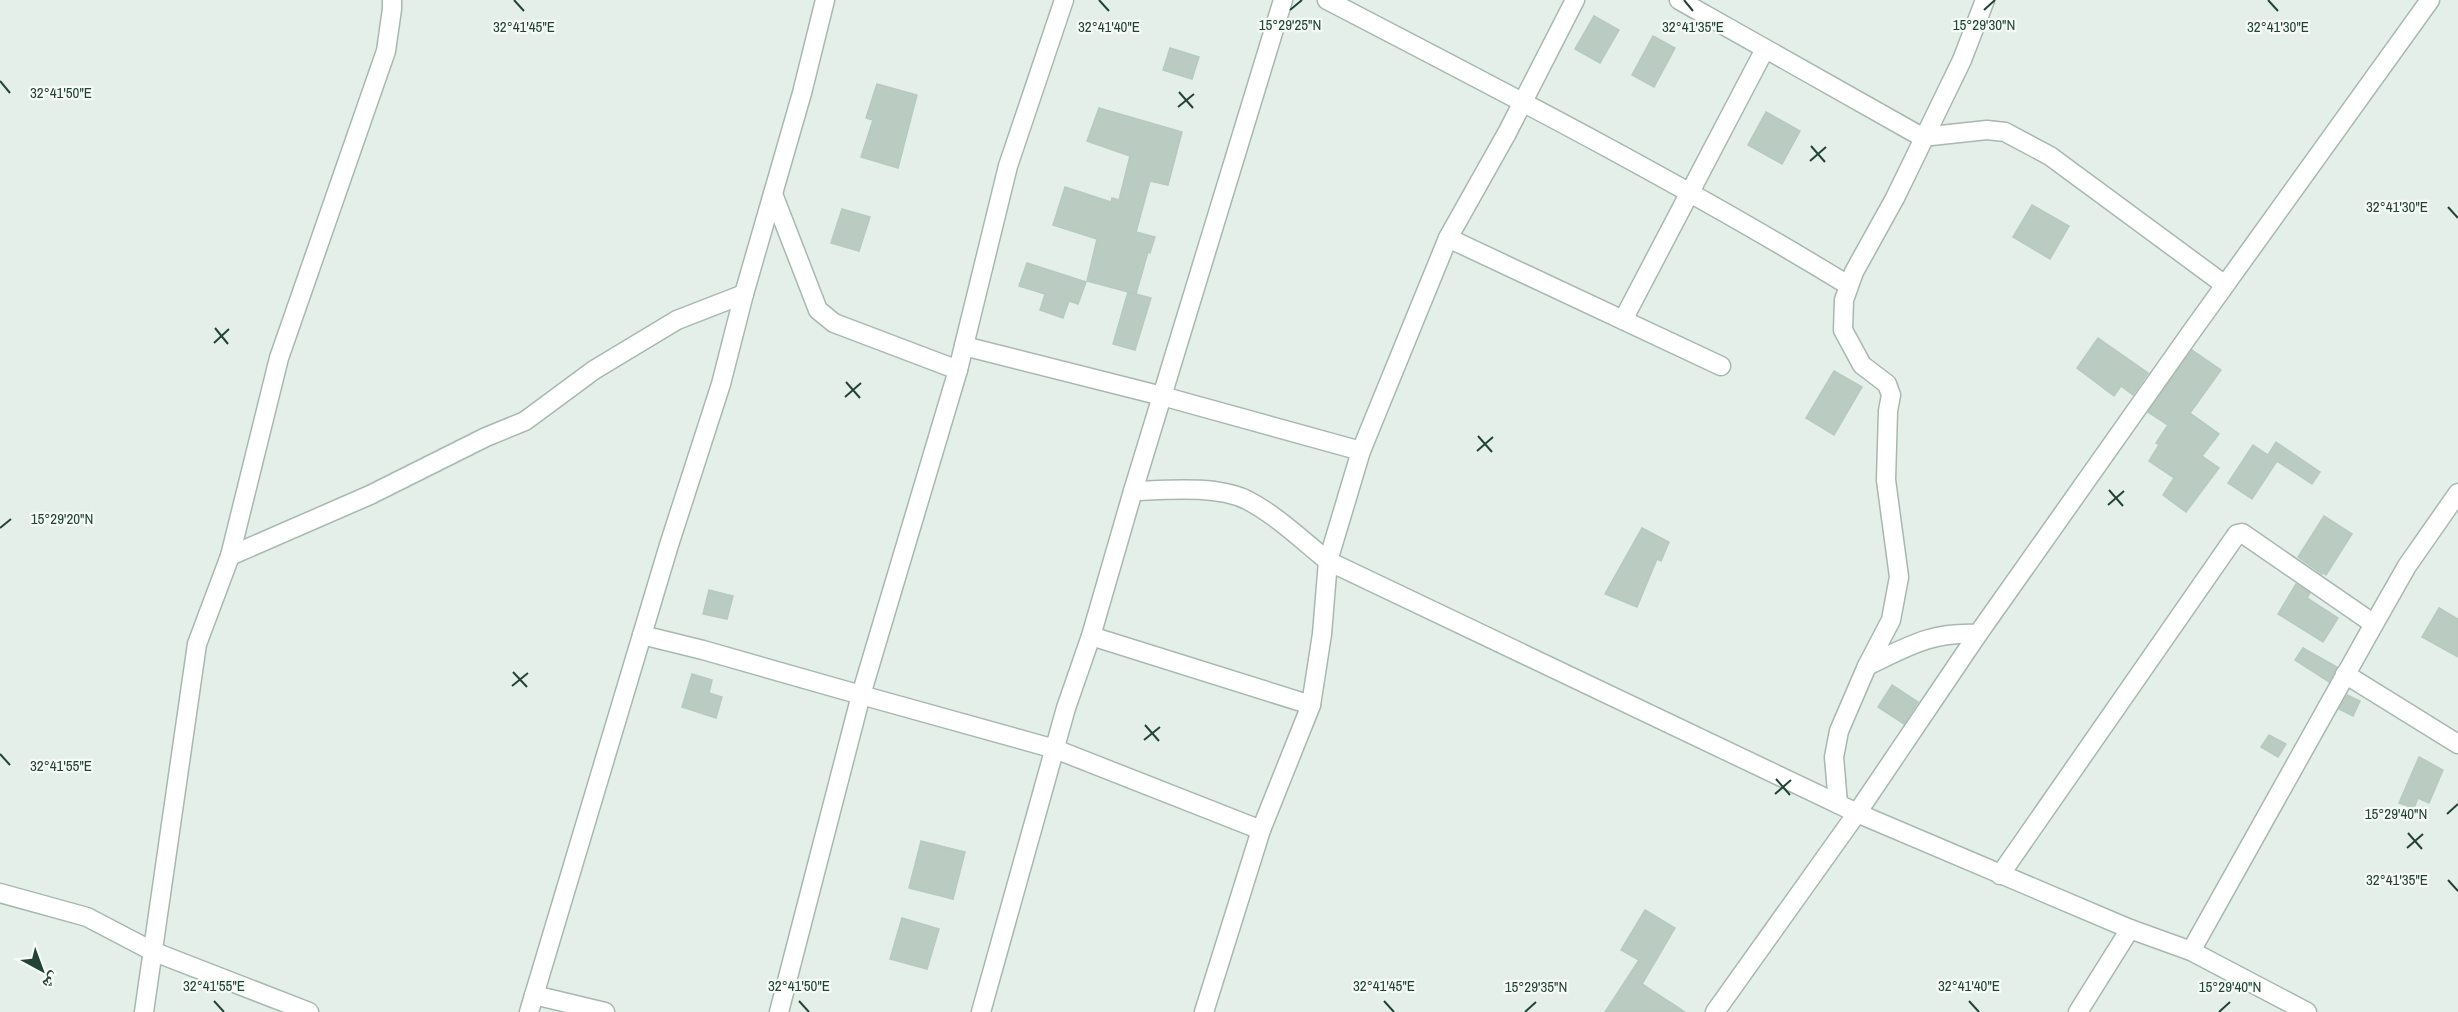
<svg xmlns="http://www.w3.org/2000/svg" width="2458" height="1012" viewBox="0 0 2458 1012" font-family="'Archivo Narrow','Noto Naskh Arabic',sans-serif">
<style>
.building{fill:#bacbc2;stroke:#b6cac0;stroke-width:1.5}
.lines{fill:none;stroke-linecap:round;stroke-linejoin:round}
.minor-casing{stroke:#a7b8b1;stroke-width:21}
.minor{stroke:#fff;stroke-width:18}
.ticks{fill:none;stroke:#224437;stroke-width:2}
.ticks-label{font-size:15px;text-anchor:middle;fill:#224437;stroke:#f6fbf8;stroke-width:4.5;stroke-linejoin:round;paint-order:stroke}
</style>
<rect width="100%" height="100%" fill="#e5efea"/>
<g class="building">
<path d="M1594,16L1619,30L1600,63L1575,49Z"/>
<path d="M1653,36L1675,48L1654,87L1632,75Z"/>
<path d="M1170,48L1199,57L1192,79L1163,70Z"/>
<path d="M877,84L917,95L898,168L861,157L873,120L866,118Z"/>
<path d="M1099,108L1182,132L1168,185L1150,181L1136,232L1155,237L1150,253L1148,252L1136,294L1087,281L1097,239L1053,225L1065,187L1111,202L1112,198L1119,200L1130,156L1087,141Z"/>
<path d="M1766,112L1800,131L1782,164L1748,145Z"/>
<path d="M2032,205L2069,226L2050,259L2013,237Z"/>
<path d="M842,209L870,217L859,251L831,243Z"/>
<path d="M1027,263L1086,282L1078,304L1069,301L1063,318L1040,310L1045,294L1019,286Z"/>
<path d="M1128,292L1151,298L1135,350L1113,344Z"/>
<path d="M2098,338L2148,373L2133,395L2121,386L2114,396L2077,368Z"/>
<path d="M2192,350L2221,370L2190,413L2219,434L2202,456L2219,468L2186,512L2163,495L2174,478L2149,461L2159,445L2156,443L2168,425L2148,412Z"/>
<path d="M1834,371L1862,387L1834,435L1806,418Z"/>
<path d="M2276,442L2320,472L2312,484L2277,461L2252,499L2228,483L2253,445L2268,455Z"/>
<path d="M2324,516L2352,534L2326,575L2323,573L2322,574L2298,557Z"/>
<path d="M1642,528L1669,542L1661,561L1657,559L1637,607L1605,594Z"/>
<path d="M2296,584L2310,593L2307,598L2338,618L2323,642L2278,614Z"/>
<path d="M709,590L733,596L727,619L703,614Z"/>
<path d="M2439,608L2458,619V657L2422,637Z"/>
<path d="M2303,648L2337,667L2329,682L2295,660Z"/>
<path d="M692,674L712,680L709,693L722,697L716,718L682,707Z"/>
<path d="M1892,685L1918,702L1904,724L1878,707Z"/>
<path d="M2347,695L2360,701L2353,716L2339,709Z"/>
<path d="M2269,735L2286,744L2278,757L2261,747Z"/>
<path d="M2419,757L2443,770L2429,803L2418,798L2414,808L2399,803Z"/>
<path d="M921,841L965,852L953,899L909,888Z"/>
<path d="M1645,910L1675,928L1642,984L1685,1012H1605L1639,960L1621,950Z"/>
<path d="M902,918L939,929L927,969L890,959Z"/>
</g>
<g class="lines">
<defs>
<g id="minor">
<path d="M1064,0L1008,166L958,370L861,695L1055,749L1261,830"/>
<path d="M1327,0C1502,91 1679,182 1848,285"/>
<path d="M1575,0L1507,133L1448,238L1361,451L1328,561L1857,813L2130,929L2191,951L2307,1012"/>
<path d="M1679,0L1922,137L1987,130L2005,132L2050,156L2225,285"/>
<path d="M773,194L818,310L834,323L958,370"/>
<path d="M1448,238L1721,366"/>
<path d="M1623,320L1765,49"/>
<path d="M964,346L1162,396L1361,451"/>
<path d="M1133,491C1166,490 1216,485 1247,500C1276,515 1302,540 1328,561L1322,634L1311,705L1261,830L1204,1012"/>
<path d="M230,556L370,495L486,437L525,421L594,370L677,320L744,294"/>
<path d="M642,635L703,650L861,695L779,1012"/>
<path d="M1091,636L1311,705"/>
<path d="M1867,666C1909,646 1930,632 1978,634"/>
<path d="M2345,674L2458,744"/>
<path d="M1838,804L1834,757L1839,731L1867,666L1891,620L1899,577L1886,480L1888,411L1891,395L1887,384L1862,365L1843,330L1844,300L1854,272L1895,198L1962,60L1985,0"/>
<path d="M2000,875L2237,534L2242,533L2374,624"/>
<path d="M0,893L87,917L152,951L309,1012"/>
<path d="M2191,951L2374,624L2407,566L2458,493"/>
<path d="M534,995L605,1012"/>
<path d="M144,1012L197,644L230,556L279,358L386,51L392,9V0"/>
<path d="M529,1012L669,545L721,384L744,294L802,93L825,0"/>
<path d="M981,1012L1066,708L1091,636L1133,491L1283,0"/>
<path d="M1715,1012L1857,813L1978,634L2192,331L2430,0"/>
<path d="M2078,1012L2130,929"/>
</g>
</defs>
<use href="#minor" class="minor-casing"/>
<use href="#minor" class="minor"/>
</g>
<path class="ticks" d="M514,0L524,11M1099,0L1109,11M1684,0L1693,11M2268,0L2278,11M1290,10L1302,0M1984,10L1995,0M0,81L10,93M1179,92L1193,108M1178,107L1194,94M1811,146L1825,162M1810,161L1826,147M2448,207L2458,218M215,328L228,344M214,343L229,329M846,382L860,398M845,397L861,383M1478,436L1492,452M1477,451L1493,437M2109,490L2123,506M2108,505L2124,491M0,528L11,519M513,672L527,687M512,686L528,673M1145,725L1159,741M1144,740L1160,727M0,754L10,765M1776,779L1790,795M1775,794L1791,780M2447,814L2458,804M2408,833L2422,849M2407,848L2423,834M2448,880L2458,891M214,1001L224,1012M799,1001L809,1012M1384,1001L1394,1012M1969,1001L1979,1012M1525,1012L1536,1002M2219,1012L2230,1002"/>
<g class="ticks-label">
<text x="1290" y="30">15°29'25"N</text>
<text x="1984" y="30">15°29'30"N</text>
<text x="524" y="32">32°41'45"E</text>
<text x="1109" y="32">32°41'40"E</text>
<text x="1693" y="32">32°41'35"E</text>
<text x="2278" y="32">32°41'30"E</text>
<text x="61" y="98">32°41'50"E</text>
<text x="2397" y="212">32°41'30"E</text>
<text x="62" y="524">15°29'20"N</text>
<text x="61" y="771">32°41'55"E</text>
<text x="2396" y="819">15°29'40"N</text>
<text x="2397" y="885">32°41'35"E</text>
<text x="214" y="991">32°41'55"E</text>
<text x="799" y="991">32°41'50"E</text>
<text x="1384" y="991">32°41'45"E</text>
<text x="1969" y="991">32°41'40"E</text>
<text x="1536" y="992">15°29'35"N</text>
<text x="2230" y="992">15°29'40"N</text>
</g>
<g transform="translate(42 970) rotate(139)" stroke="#f6fbf8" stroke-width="4.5" paint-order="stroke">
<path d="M0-4.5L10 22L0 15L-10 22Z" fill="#224437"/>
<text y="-9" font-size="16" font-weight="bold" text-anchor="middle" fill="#224437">ش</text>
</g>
</svg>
